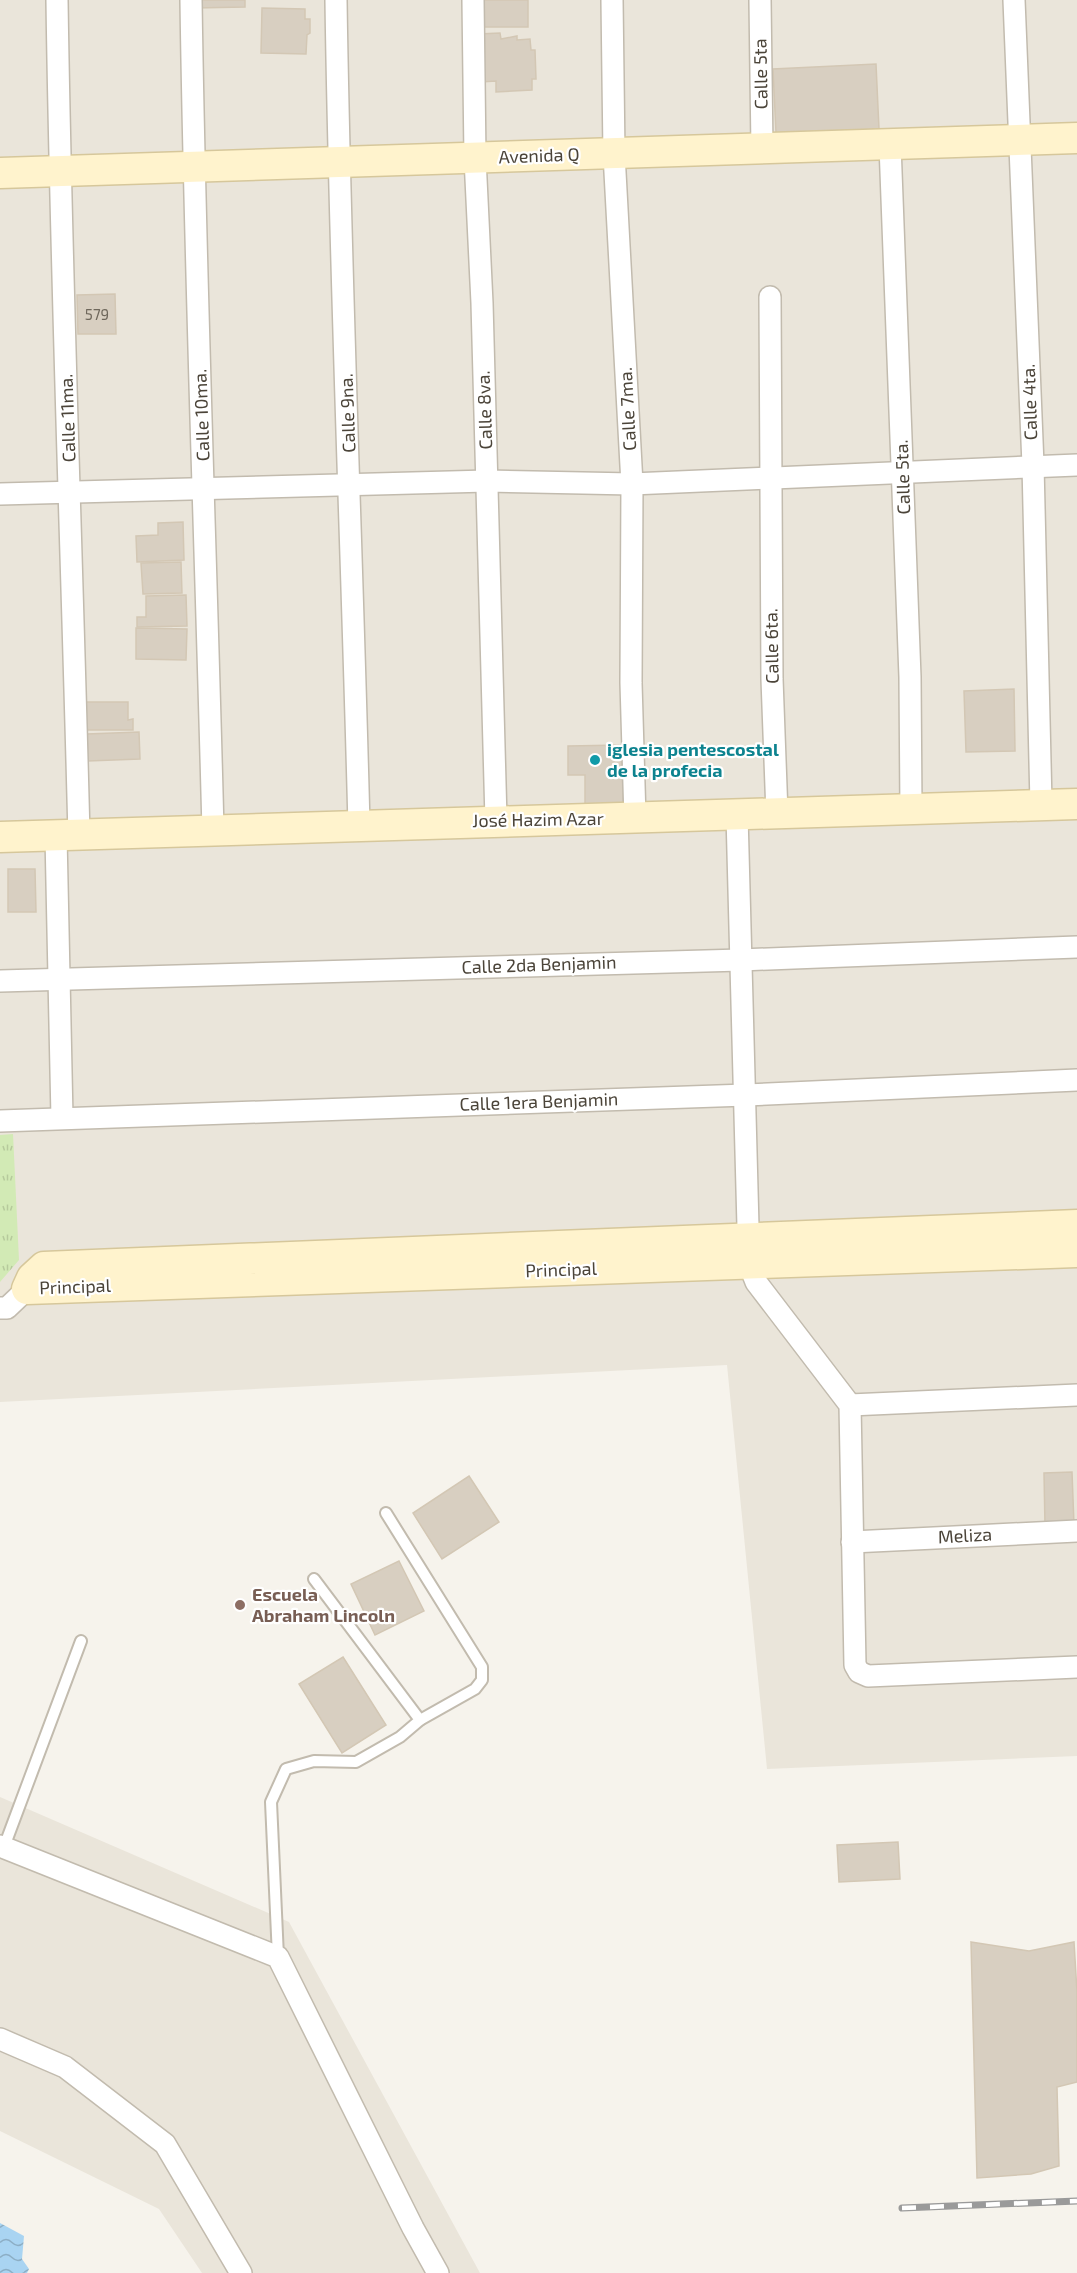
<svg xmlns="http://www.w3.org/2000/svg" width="1077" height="2273" viewBox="0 0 1077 2273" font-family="'Exo 2',sans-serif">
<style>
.residential{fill:#eae5da}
.grass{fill:url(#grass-tufts)}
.water{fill:url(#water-waves)}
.building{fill:#d8cfc1;stroke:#d3c7b4;stroke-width:1.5}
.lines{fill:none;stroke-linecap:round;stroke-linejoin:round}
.lane-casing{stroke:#c2bbae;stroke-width:14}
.street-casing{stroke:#c2bbae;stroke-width:24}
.secondary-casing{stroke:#d6c79b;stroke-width:33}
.lane{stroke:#fff;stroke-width:10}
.street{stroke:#fff;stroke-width:21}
.secondary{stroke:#fff3cd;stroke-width:30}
.rail-casing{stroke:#9a9a9a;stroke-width:7}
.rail{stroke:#fff;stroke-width:4.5;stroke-dasharray:14;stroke-linecap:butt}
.culture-dot{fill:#0f9aa8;stroke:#fff;stroke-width:2}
.education-dot{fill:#8d6e63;stroke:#fff;stroke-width:2}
.labels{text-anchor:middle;stroke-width:4.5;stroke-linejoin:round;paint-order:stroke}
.number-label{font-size:15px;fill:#6e675b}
.street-label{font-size:18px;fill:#4b4439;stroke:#fff}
.culture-label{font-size:18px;font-weight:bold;fill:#0d838f;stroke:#fff;text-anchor:start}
.education-label{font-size:18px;font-weight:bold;fill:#785e54;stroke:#fff;text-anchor:start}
</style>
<defs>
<pattern id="grass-tufts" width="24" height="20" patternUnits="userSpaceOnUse" patternTransform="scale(1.5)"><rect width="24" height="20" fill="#d2eab5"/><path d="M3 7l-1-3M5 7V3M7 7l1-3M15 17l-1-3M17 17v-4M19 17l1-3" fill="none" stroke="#b6ca9c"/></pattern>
<pattern id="water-waves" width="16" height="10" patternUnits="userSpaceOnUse" patternTransform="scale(1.5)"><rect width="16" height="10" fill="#a9d4f2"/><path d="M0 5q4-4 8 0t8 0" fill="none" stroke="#8caec5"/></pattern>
</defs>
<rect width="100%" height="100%" fill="#f6f3ec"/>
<g class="residential">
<path d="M0,0H1077V1756L767,1769L727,1365L0,1402Z"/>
<path d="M0,1797L289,1922L480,2273H202L159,2209L0,2131Z"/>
</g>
<path class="grass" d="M13,1134L19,1260L0,1282V1135Z"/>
<path class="water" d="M0,2223L24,2236L22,2259L29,2269L27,2273H0Z"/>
<g class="building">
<path d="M195,0H245V7L195,8Z"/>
<rect x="481" y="0" width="47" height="27"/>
<path d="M262,8L305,9V19H310V33L307,35L306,54L261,53Z"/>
<path d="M500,33L501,39L517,36V40L530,39L531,50H535L536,79H532V90L496,92V81L481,82L478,34Z"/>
<path d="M876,64L879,129L776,133L773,69Z"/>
<path d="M115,294L116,334H78L77,295Z"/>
<path d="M183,522L184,560L137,562L136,536L158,535V523Z"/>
<path d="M181,562L182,593L143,594L141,563Z"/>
<path d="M186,595L187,626L137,627V617H146V596Z"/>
<path d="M136,628L187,629L186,660L136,659Z"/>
<path d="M1014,689L1015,751L966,752L964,691Z"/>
<path d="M85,702H128V720L133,719V730H85Z"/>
<path d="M139,732L140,759L88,761L87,734Z"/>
<path d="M622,745L623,803L585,804V775H568V746Z"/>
<path d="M8,869H35L36,912H8Z"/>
<path d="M1072,1472L1074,1525L1045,1526L1044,1473Z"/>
<path d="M469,1476L499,1522L442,1559L413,1513Z"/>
<path d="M399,1561L424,1611L375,1635L351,1584Z"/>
<path d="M343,1657L386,1725L342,1753L299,1684Z"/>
<path d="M898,1842L900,1879L839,1882L837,1845Z"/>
<path d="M971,1942L1029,1951L1074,1942L1077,1992V2082L1057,2087L1059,2166L1031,2174L977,2178Z"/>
</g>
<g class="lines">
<defs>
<g id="lane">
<path d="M386,1513L482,1667V1680L475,1689L420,1720"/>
<path d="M4,1847L81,1641"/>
<path d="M278,1957L271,1802L286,1769L314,1761L356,1762L400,1737L420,1720L314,1579"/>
</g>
<g id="street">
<path d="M57,0C61,279 72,557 79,836"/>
<path d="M191,0C195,277 206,554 213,831"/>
<path d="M336,0C340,275 352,550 359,826"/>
<path d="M473,0L475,158L482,303L496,820"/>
<path d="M612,0L614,154L632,484L631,683L635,818"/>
<path d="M760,0L762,149"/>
<path d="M1014,0L1033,465L1041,804"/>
<path d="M890,145L910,677L911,810"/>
<path d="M770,297L772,679L777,814"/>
<path d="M0,494L487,481L632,484L1077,465"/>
<path d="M737,815L749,1264L756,1282L850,1405L855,1665L859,1672L868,1676L1077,1667"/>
<path d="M56,836L62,1118"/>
<path d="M0,981L741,960L1077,947"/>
<path d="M0,1121L746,1095L1077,1080"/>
<path d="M0,1308H7L27,1289"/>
<path d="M850,1405L1077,1395"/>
<path d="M852,1542L1077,1531"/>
<path d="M0,1846L278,1957L413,2228L438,2273"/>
<path d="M0,2039L65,2067L165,2144L241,2273"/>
</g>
<g id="secondary">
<path d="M0,173L1077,138"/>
<path d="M0,837L1077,804"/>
<path d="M1077,1225L44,1267L32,1278L27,1289L1077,1252"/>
</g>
</defs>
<use href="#lane" class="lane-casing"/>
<use href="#street" class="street-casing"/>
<use href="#secondary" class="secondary-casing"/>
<use href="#lane" class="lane"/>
<use href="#street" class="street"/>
<use href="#secondary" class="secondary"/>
<defs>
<path id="rail" d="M902,2208L1077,2201"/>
</defs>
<use href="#rail" class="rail-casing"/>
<use href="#rail" class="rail"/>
</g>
<circle class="culture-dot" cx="595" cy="760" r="6"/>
<circle class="education-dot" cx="240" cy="1605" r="6"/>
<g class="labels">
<g class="number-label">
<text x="97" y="320">579</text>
</g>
<g class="street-label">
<text transform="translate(761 74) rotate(-91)" y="6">Calle 5ta</text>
<text transform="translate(539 156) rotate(-2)" y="6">Avenida Q</text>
<text transform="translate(1030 402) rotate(-92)" y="6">Calle 4ta.</text>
<text transform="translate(628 409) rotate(-93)" y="6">Calle 7ma.</text>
<text transform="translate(485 410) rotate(-92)" y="6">Calle 8va.</text>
<text transform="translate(348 413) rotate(-92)" y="6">Calle 9na.</text>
<text transform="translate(202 415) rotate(-92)" y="6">Calle 10ma.</text>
<text transform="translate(68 418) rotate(-92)" y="6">Calle 11ma.</text>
<text transform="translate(903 477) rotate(-92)" y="6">Calle 5ta.</text>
<text transform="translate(772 646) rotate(-91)" y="6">Calle 6ta.</text>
<text transform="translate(538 820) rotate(-1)" y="6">José Hazim Azar</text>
<text transform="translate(539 965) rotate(-2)" y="6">Calle 2da Benjamin</text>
<text transform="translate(539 1102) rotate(-2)" y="6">Calle 1era Benjamin</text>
<text transform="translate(561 1270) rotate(-2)" y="6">Principal</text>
<text transform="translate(75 1287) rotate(-2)" y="6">Principal</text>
<text transform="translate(965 1536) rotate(-3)" y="6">Meliza</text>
</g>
<g class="culture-label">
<text x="607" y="756">iglesia pentescostal<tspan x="607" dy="21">de la profecia</tspan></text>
</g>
<g class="education-label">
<text x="252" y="1601">Escuela<tspan x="252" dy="21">Abraham Lincoln</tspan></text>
</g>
</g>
</svg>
